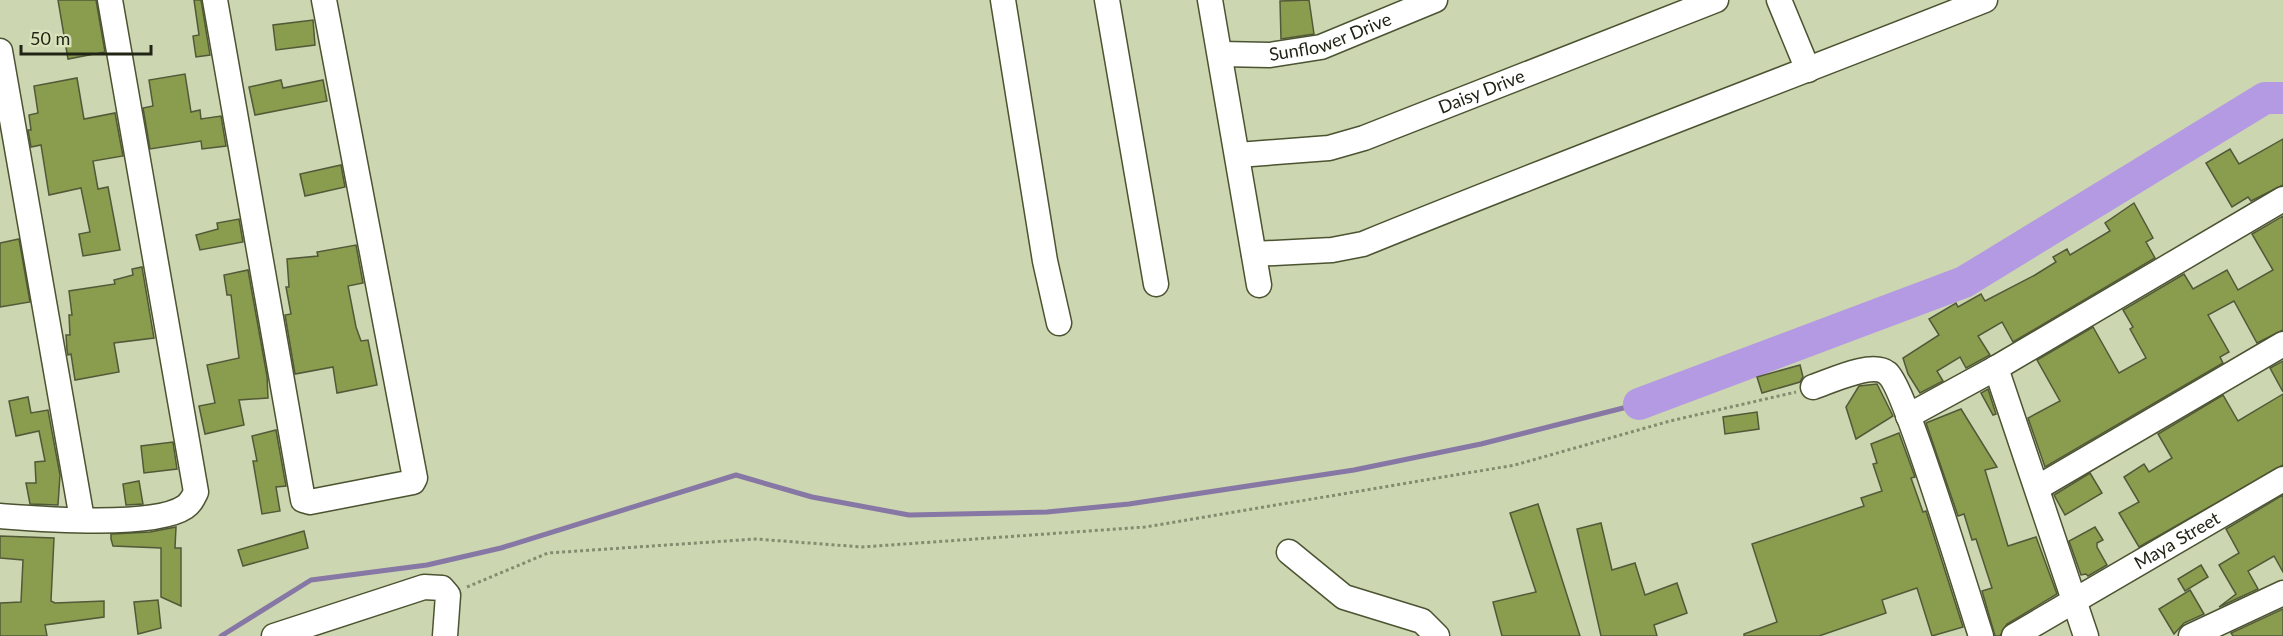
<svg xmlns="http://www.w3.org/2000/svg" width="2283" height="636" viewBox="0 0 2283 636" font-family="Lato,sans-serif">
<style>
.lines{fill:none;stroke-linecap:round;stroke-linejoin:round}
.stream{stroke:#8777a5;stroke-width:5}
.river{stroke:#b39ae3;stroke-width:32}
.building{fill:#8a9c4d;stroke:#515938;stroke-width:1.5}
.minor-casing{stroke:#4b5331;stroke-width:27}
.path{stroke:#848c70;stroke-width:3;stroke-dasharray:3 3;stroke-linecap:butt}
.minor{stroke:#fff;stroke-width:24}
.labels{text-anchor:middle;stroke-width:6;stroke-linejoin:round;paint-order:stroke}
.street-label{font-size:18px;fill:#202415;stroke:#d9e4bd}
</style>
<rect width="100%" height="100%" fill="#ccd6b0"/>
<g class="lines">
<path class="stream" d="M221,636L311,580L427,565L501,548L736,475L812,497L909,515L1047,512L1129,504L1354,470L1481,444L1639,404"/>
<path class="river" d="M1639,404L1964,282L2265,98H2283"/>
</g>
<g class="building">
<path d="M58,0H96L105,52L68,59Z"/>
<path d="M194,0H201L210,55L196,57L193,36L199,35Z"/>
<path d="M1309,0L1314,34L1281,39L1280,1Z"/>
<path d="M313,20L315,45L276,50L273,25Z"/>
<path d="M185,74L191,112L200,110L201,119L221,116L226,146L202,149L201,141L150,149L143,108L153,106L149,80Z"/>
<path d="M77,78L84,119L115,113L123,156L93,161L98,189L108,187L120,250L83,256L79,234L90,232L81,188L49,195L41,145L31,147L28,130H31L29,115L38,113L34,86Z"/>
<path d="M281,80L283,88L323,80L327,101L255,115L249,87Z"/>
<path d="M2283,139V185L2251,201L2248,197L2232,207L2206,163L2230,149L2239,164Z"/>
<path d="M341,165L345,187L305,196L300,174Z"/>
<path d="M2134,203L2153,238L2146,242L2155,258L2013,342L2002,322L1978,336L1990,355L1966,368L1960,357L1937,371L1943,381L1920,393L1908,374L1903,358L1939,335L1929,319L1956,303L1958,307L1981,294L1985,301L2035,275L2056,262L2053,257L2067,249L2070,255L2110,231L2105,223Z"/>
<path d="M2283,216V330L2257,343L2234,301L2208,315L2229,352L2220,357L2223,363L2045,467L2028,418L2060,401L2037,360L2093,327L2119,373L2146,358L2130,329L2133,327L2123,310L2184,274L2193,289L2227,270L2238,290L2273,270L2252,234Z"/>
<path d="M239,219L243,242L200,250L196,235L218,229L217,223Z"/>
<path d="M19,239L30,302L0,307V243Z"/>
<path d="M356,245L363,283L348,286L356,327L361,341L368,340L377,385L337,393L333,367L295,374L285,315L291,314L286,287H289L287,259L318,256L317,252Z"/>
<path d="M142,267L154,338L114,343L119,372L75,380L71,354L68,355L67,350L66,335H70L69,315H72L69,291L115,284L114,280L133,275L132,269Z"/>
<path d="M248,270L267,376L268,398L239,400L244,425L205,434L199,406L215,403L207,365L239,358L231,295H227L224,275Z"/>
<path d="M2283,361V392L2270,368Z"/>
<path d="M1800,365L1803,377L1800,382L1762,393L1757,377Z"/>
<path d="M1877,384L1893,416L1856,439L1846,407L1859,386Z"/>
<path d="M1988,389L1996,414L1993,415L1981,393Z"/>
<path d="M2283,394V465L2139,547L2119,513L2139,502L2124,477L2144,464L2149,472L2172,458L2158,434L2223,395L2238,421Z"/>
<path d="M28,397L31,413L48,410L60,475L58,505L30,504L26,483H36L35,462L45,461L39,431L16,436L9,401Z"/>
<path d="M1961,409L1997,467L1985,470L2008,546L2036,537L2057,594L2007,624L2000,636H1995L1982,591L1992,588L1976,539L1972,540L1964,514L1958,516L1926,423Z"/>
<path d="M1757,412L1759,429L1725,434L1723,417Z"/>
<path d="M276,430L286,486L276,487L280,511L262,514L253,461H257L252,436Z"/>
<path d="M1899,433L1915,477L1911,478L1923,512L1926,511L1963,627L1932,636L1917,588L1882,600L1886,613L1819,636H1744V634L1777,622L1752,544L1864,506L1861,498L1882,491L1873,464L1877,463L1871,444Z"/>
<path d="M173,442L177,469L144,473L141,446Z"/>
<path d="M2090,473L2102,493L2065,515L2054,495Z"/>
<path d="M139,481L143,504L126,505L123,484Z"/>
<path d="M2283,495V572L2274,556L2248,571L2258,589L2219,607L2236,594L2219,565L2239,553L2226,529Z"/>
<path d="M1538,504L1580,636H1502L1493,602L1536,592L1510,513Z"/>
<path d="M1601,523L1612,570L1635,563L1645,595L1677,583L1687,613L1654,625L1657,636H1601L1577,529Z"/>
<path d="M176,527L175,548H181V606L161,597V548L113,546L111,539V534L150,532Z"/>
<path d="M2095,527L2103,540L2097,543V547L2107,565L2088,576L2086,574L2081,575L2069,541Z"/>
<path d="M304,531L308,548L243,566L238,550Z"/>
<path d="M0,536L54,538L51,601L55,603L104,601V617L45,625L47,636H0V603L21,602L23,560L0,558Z"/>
<path d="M2201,565L2208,577L2185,591L2178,579Z"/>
<path d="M2190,590L2204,614L2184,623L2174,634L2159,609Z"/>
<path d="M158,600L161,628L138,634L134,602Z"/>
<path d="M2283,609V636H2233L2231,633Z"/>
</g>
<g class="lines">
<defs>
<g id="minor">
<path d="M215,0L303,500L310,502L413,482L415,478L324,0"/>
<path d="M1003,0L1045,261L1059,323"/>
<path d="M1107,0L1156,284"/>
<path d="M1210,0L1259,285"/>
<path d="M1779,0L1808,70"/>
<path d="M0,51L82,519"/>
<path id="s1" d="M1221,54L1270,55L1321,47L1435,0"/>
<path id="s2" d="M1238,155L1329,148L1364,138L1716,0"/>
<path d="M1254,254L1332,250L1363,244C1569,160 1778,82 1985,0"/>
<path d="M1996,368L2086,636"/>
<path d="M1813,387C1831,381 1872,361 1887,373C1905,386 1969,600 1981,636"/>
<path d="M1908,416L1996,368L2283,199"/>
<path d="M2037,488L2283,344"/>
<path d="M0,516C40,519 154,528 185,507C191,503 193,498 196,492L110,0"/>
<path d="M1289,552L1344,597L1422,621L1437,636"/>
<path d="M274,636L424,587L442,588L448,595L445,636"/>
<path id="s3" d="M2014,636L2283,479"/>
<path d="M2191,636L2283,593"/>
</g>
</defs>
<use href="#minor" class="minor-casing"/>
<path class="path" d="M467,587L548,553L756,539L862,547L1145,527L1515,465L1670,421L1796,392"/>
<use href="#minor" class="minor"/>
</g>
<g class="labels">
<g class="street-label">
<text dy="6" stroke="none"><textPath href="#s1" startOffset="112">Sunflower Drive</textPath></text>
<text dy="6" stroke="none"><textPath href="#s2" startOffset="254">Daisy Drive</textPath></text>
<text dy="6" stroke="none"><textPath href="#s3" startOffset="189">Maya Street</textPath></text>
</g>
</g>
<path d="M21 45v9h130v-9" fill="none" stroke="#202415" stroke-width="3"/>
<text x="30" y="45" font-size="18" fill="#202415" stroke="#d9e4bd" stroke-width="4.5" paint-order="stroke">50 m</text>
</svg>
